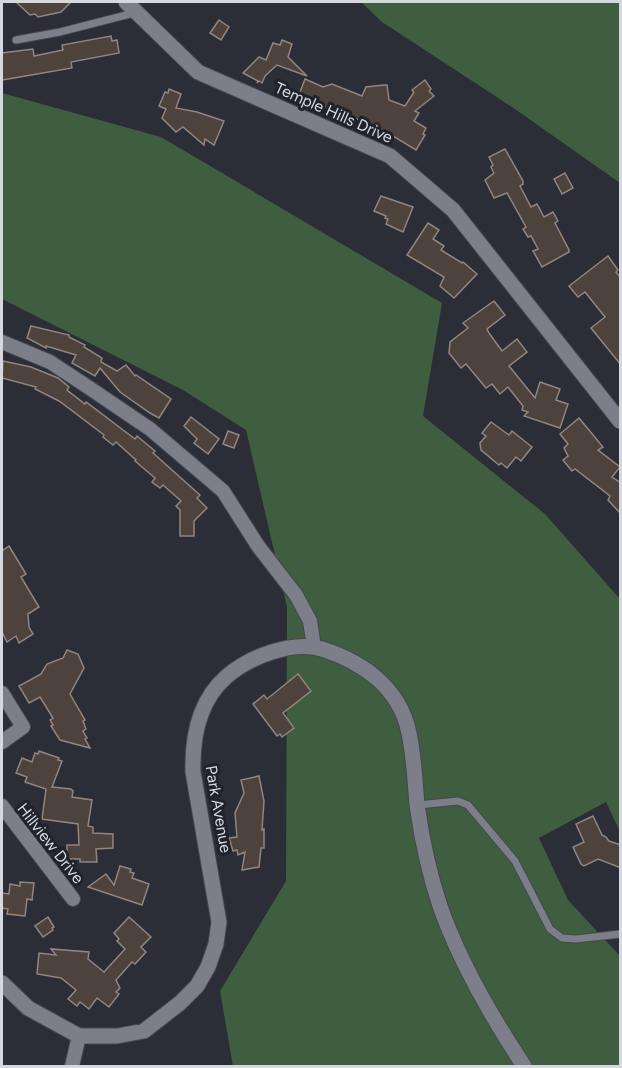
<svg xmlns="http://www.w3.org/2000/svg" width="622" height="1068" viewBox="0 0 622 1068" font-family="Figtree,sans-serif">
<style>
.green{fill:#3f5d3f}
.building{fill:#4d423c;stroke:#92857f;stroke-width:1.5}
.lines{fill:none;stroke-linecap:round;stroke-linejoin:round}
.service-casing{stroke:#464850;stroke-width:9}
.minor-casing{stroke:#464850;stroke-width:16}
.tertiary-casing{stroke:#464850;stroke-width:17}
.secondary-casing{stroke:#464850;stroke-width:17}
.service{stroke:#7c7e8a;stroke-width:7}
.minor{stroke:#7c7e8a;stroke-width:14}
.tertiary{stroke:#7c7e8a;stroke-width:15}
.secondary{stroke:#7c7e8a;stroke-width:15}
.labels{text-anchor:middle;stroke-width:6;stroke-linejoin:round;paint-order:stroke}
.street-label{font-size:16px;fill:#d6d8df;stroke:#21232c}
</style>
<rect width="100%" height="100%" fill="#2b2d37"/>
<g class="green">
<path d="M361,2H620V183L512,107L382,22Z"/>
<path d="M2,93L161,137L442,303L423,416L545,514L620,599V832L606,802L539,838L568,900L620,956V1066H233L220,991L286,881L287,607L246,430L183,390L2,299Z"/>
</g>
<g class="building">
<path d="M16,2H71L61,12L38,17L35,14L30,15Z"/>
<path d="M219,20L229,27L221,40L210,33Z"/>
<path d="M111,36L112,41L117,40L119,53L71,62L72,68L2,80V53L33,49L34,56L63,50L62,45Z"/>
<path d="M282,40L292,44L288,57L307,76L277,65L265,76L262,83L259,81L257,83L258,81L243,73L259,57L266,60L273,43L280,45Z"/>
<path d="M305,79L323,87L332,84L362,96L366,87L384,85H387L389,100L405,106L414,92L412,90L425,80L431,89L429,91L434,96L415,111L419,113L414,121L426,128L423,134L425,135L416,150L375,125L372,132L357,125L359,120L312,101L310,106L297,100Z"/>
<path d="M169,89L181,94L176,108L197,112L224,121L214,145L205,139L204,145L183,127L176,132L162,118L166,109L159,106L165,92L168,93Z"/>
<path d="M505,149L523,181V184L520,186L531,207L537,204L544,217L553,212L558,221L555,223L569,250V252L542,267L533,251L538,249L531,236L528,237L523,229L526,227L507,193L494,198L485,180L494,173L491,167L493,165L489,157Z"/>
<path d="M565,173L573,188L562,194L554,179Z"/>
<path d="M381,196L413,207L403,232L386,224L388,219L385,218L386,216L374,211Z"/>
<path d="M428,223L439,230L433,239L444,246L441,250L462,263L463,262L477,274L454,298L440,286L444,277L407,255Z"/>
<path d="M608,256L618,270L616,272L621,278V365L591,328L605,317L585,292L578,297L569,286Z"/>
<path d="M494,301L505,315L487,329L489,333L502,351L517,339L527,352L509,366L535,398L540,382L560,389L556,400L568,404L560,428L524,416L528,412L522,410L523,406L508,387L500,394L492,384L486,388L466,364L461,368L449,353L450,342L468,328L463,323Z"/>
<path d="M31,326L69,335V337L85,345L84,347L102,358L101,362L117,371L126,365L135,376L136,375L171,399L159,418L150,413L120,392L100,368L95,376L72,363L76,355L46,346V348L27,338Z"/>
<path d="M3,361L31,367L58,378L69,387L67,390L85,404L86,402L135,439L137,436L155,451L153,453L200,495L197,498L207,508L194,521V536H180V510L176,506L181,501L163,485L160,488L152,482L155,478L135,461L136,460L116,442L113,445L103,437L104,435L59,401L35,389L36,387L2,378Z"/>
<path d="M191,417L219,439L208,454L194,443L197,439L184,426Z"/>
<path d="M579,418L603,447L598,450L620,467L612,477L621,483V514L608,500L610,496L575,469L572,471L563,460L568,456L564,448L568,444L560,434Z"/>
<path d="M491,422L509,435L512,431L532,447L521,461L516,457L507,468L501,463L499,465L481,450L480,443L486,436L482,433Z"/>
<path d="M228,431L239,435L234,448L223,444Z"/>
<path d="M9,546L26,574L21,577L39,607L28,614L29,627L33,634L19,643L16,636L7,642L2,632V551Z"/>
<path d="M67,650L78,654L84,668L70,694L85,720L83,721L86,729L83,731L87,738L85,739L90,748L60,740L51,726L53,725L50,720L53,718L40,697L29,703L19,686L41,674L47,664L63,658Z"/>
<path d="M298,674L311,691L283,713L294,728L282,737L280,734L277,736L253,704L264,695L267,699Z"/>
<path d="M39,751L59,758L58,760L62,761L52,787L71,789L73,791L72,797L92,800L88,826L93,827V833L113,834V848L96,849L97,862H80V859H67V845H79L78,824L42,819L46,789L25,782L27,777L16,773L22,758L32,762L35,753L38,754Z"/>
<path d="M259,776L264,801L262,830L264,829V848H261L259,867L242,870L245,852L238,855L237,850L233,851L229,838L237,837L235,813L244,793L241,780Z"/>
<path d="M593,816L602,835L606,837L609,841L621,845V868L598,859L584,866L581,864L573,847L584,842L576,824Z"/>
<path d="M120,866L131,869L130,872L134,873L132,878L149,884L142,905L88,887L106,874L114,885Z"/>
<path d="M20,882L34,883L32,900L27,899L25,916L7,914L8,909L2,908V893L9,894L10,884L20,886Z"/>
<path d="M48,917L54,927L52,928L53,930L43,937L35,926Z"/>
<path d="M129,917L151,937L141,947L146,952L135,964L132,962L116,980L120,988L116,992L119,994L109,1007L97,998L89,1009L80,1002L77,1006L68,999L76,990L61,978L37,974L39,953L56,955L51,949L89,952L88,959L104,972L125,949L117,941L119,939L114,933Z"/>
</g>
<g class="lines">
<defs>
<g id="service">
<path d="M16,40L60,32L134,13"/>
<path d="M418,805L458,801L468,805L515,861L550,929L562,938L576,939L620,934"/>
</g>
<g id="minor">
<path d="M2,342L50,362L85,385L150,429L223,491L258,546L296,595L310,621L314,647"/>
<path d="M2,693L23,727L2,742"/>
<path d="M2,806L73,899"/>
<path d="M72,1066L79,1036"/>
</g>
<path id="tertiary" d="M126,2L198,72L390,156L453,210L620,421"/>
<path id="secondary" d="M2,983L28,1008L79,1036H117L144,1031L180,1003L197,986L208,967L216,944L219,922L193,772C192,738 199,701 226,677C249,657 292,640 322,649C363,662 400,688 409,733C414,756 415,781 417,805C422,840 429,873 440,906C460,963 491,1016 524,1066"/>
</defs>
<use href="#service" class="service-casing"/>
<use href="#minor" class="minor-casing"/>
<use href="#tertiary" class="tertiary-casing"/>
<use href="#secondary" class="secondary-casing"/>
<use href="#service" class="service"/>
<use href="#minor" class="minor"/>
<use href="#tertiary" class="tertiary"/>
<use href="#secondary" class="secondary"/>
</g>
<g class="labels">
<g class="street-label">
<text transform="translate(334 112) rotate(24)" y="6">Temple Hills Drive</text>
<text transform="translate(219 809) rotate(80)" y="6">Park Avenue</text>
<text transform="translate(51 843) rotate(52)" y="6">Hillview Drive</text>
</g>
</g>
<rect width="622" height="1068" fill="none" stroke="#d6d8df" stroke-width="6"/>
</svg>
